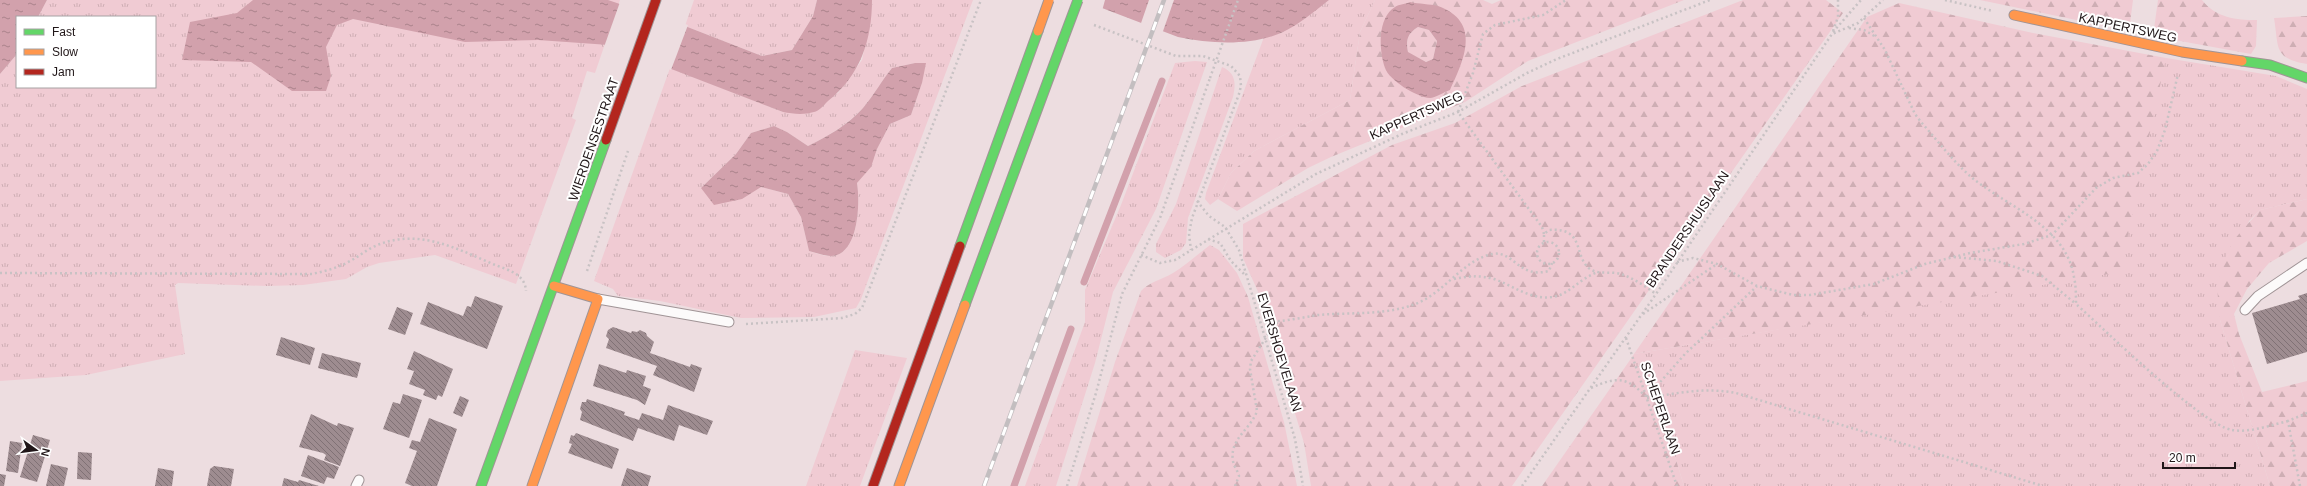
<svg xmlns="http://www.w3.org/2000/svg" width="2307" height="486" viewBox="0 0 2307 486" font-family="Helvetica,sans-serif">
<style>
.grass{fill:url(#grass-tufts);fill-rule:evenodd}
.forest{fill:url(#forest-firs);fill-rule:evenodd}
.water{fill:url(#water-ripples);fill-rule:evenodd}
.pier{fill:#eddde0}
.lines{fill:none;stroke-linecap:round;stroke-linejoin:round}
.stream{stroke:#d2a1ac;stroke-width:7}
.building{fill:url(#building-back-hatch)}
.lane-casing{stroke:#a09496;stroke-width:11}
.fast-casing{stroke:#a09496;stroke-width:11}
.slow-casing{stroke:#a09496;stroke-width:11}
.jam-casing{stroke:#a09496;stroke-width:11}
.path{stroke:#c8c2c4;stroke-width:2.5;stroke-dasharray:2 3;stroke-linecap:butt}
.lane{stroke:#fcfafa;stroke-width:9}
.fast{stroke:#63d668;stroke-width:9}
.slow{stroke:#ff974d;stroke-width:9}
.jam{stroke:#b3261e;stroke-width:9}
.rail-casing{stroke:#c3bec0;stroke-width:4.5}
.rail{stroke:#fff;stroke-width:3;stroke-dasharray:9;stroke-linecap:butt}
.fast-bridge-casing{stroke:#a09496;stroke-width:11;stroke-linecap:butt}
.slow-bridge-casing{stroke:#a09496;stroke-width:11;stroke-linecap:butt}
.path-bridge{stroke:#c8c2c4;stroke-width:2.5;stroke-dasharray:2 3;stroke-linecap:butt}
.fast-bridge{stroke:#63d668;stroke-width:9}
.slow-bridge{stroke:#ff974d;stroke-width:9}
.labels{text-anchor:middle;stroke-width:4;stroke-linejoin:round;paint-order:stroke}
.street-label{font-size:13px;fill:#201618;stroke:#fff}
</style>
<defs>
<pattern id="grass-tufts" width="24" height="20" patternUnits="userSpaceOnUse"><rect width="24" height="20" fill="#f0cbd3"/><path d="M3 7l-1-3M5 7V3M7 7l1-3M15 17l-1-3M17 17v-4M19 17l1-3" fill="none" stroke="#ceaeb4"/></pattern>
<pattern id="forest-firs" width="22" height="20" patternUnits="userSpaceOnUse"><rect width="22" height="20" fill="#f0cbd3"/><path d="M5 1l3.5 6h-7zM16 11l3.5 6h-7z" fill="#ceaeb4"/></pattern>
<pattern id="water-ripples" width="26" height="14" patternUnits="userSpaceOnUse"><rect width="26" height="14" fill="#d2a1ac"/><path d="M2 4q2-2 4 0t4 0M15 11q2-2 4 0t4 0" fill="none" stroke="#aa828b"/></pattern>
<pattern id="building-back-hatch" width="6" height="6" patternUnits="userSpaceOnUse"><rect width="6" height="6" fill="#9e8c90"/><path d="M-1 5l2 2M0 0l6 6M5-1l2 2" fill="none" stroke="#807175"/></pattern>
</defs>
<rect width="100%" height="100%" fill="#eddde0"/>
<g class="grass">
<path d="M47,0H620L595,73L587,71L572,118L576,120L516,284L435,255L379,263L367,267L346,279L303,285L267,286L178,283L175,285L185,354L86,375L0,381V74L17,54V87H155V17H38Z"/>
<path d="M694,0H817L813,16L792,50L762,56L685,26Z"/>
<path d="M872,0H973L861,299L856,308L814,317L741,318L660,301L618,296L613,289L594,281L670,68L783,112L838,93L862,60L869,27ZM915,63L922,83L911,115L890,124L877,149L874,158L857,183C860,201 859,247 837,255C828,258 818,254 809,251L801,217L788,194L761,187L701,188L736,154L751,133L774,126L787,132L808,146C828,136 847,125 863,108C874,95 882,80 892,68Z"/>
<path d="M1329,0H1375L1360,32L1350,100L1254,151L1231,173L1218,199L1210,205L1205,199L1206,193L1264,37L1281,33Z"/>
<path d="M2166,58L2276,76L2307,89V199L2260,210L2249,221L2220,320L2270,486H1684L1666,427L1651,391L1630,360L1634,354L1908,307Z"/>
<path d="M1195,61L1207,62L1156,209L1113,292L1095,363L1056,486H1025L1085,322V290L1121,205L1175,63Z"/>
<path d="M1222,67C1236,73 1236,83 1233,97L1188,218L1186,243L1181,250L1165,258L1156,252V244L1176,204Z"/>
<path d="M855,350L907,358L860,486H806Z"/>
</g>
<g class="forest">
<path d="M1375,0H1483L1492,4L1501,0H1684L1528,61L1465,102L1331,157L1308,168L1237,211L1218,199L1231,173L1254,151L1350,100L1360,32ZM1410,2L1463,61L1385,69Z"/>
<path d="M1743,0H1826L1843,13L1512,486H1311L1304,443L1259,294L1243,258V224L1392,145L1455,123L1522,86Z"/>
<path d="M1980,0H2133L2129,31Z"/>
<path d="M2158,0H2202C2216,18 2236,20 2257,20L2256,46L2251,54L2153,36Z"/>
<path d="M1899,3L2033,33L2166,58L2120,272L1634,354L1867,17Z"/>
<path d="M2307,16V64C2273,58 2279,48 2274,18Z"/>
<path d="M1418,27L1429,30L1437,41L1433,59L1426,62L1408,53C1406,40 1407,34 1418,27Z"/>
<path d="M2307,199V241L2269,263L2247,289L2234,314L2239,334L2262,392L2307,381V486H2270L2220,320L2217,287L2224,261L2232,242L2260,210Z"/>
<path d="M1210,245L1219,250L1237,273L1248,297L1284,422L1297,486H1077L1115,362L1141,291C1149,282 1161,280 1173,273C1186,265 1198,254 1210,245Z"/>
<path d="M1630,360L1651,391L1666,427L1684,486H1542Z"/>
</g>
<g class="water">
<path d="M0,0H47L38,17H17V54L0,74Z"/>
<path d="M253,0H608L685,26L762,56L792,50L813,16L817,0H872C872,40 860,76 828,101C824,105 819,111 814,112C804,115 793,114 783,112L609,45L538,40L465,42L353,19L337,25L326,47L331,76L326,91H292L251,62L182,60L190,22L237,13Z"/>
<path d="M1081,0H1329C1314,12 1298,25 1281,33C1250,46 1211,44 1178,37Z"/>
<path d="M1410,2C1419,4 1430,4 1438,6C1482,22 1464,60 1450,90C1444,92 1435,98 1430,98C1416,97 1389,80 1385,68C1379,50 1377,18 1395,7C1399,4 1406,4 1410,2ZM1418,27L1429,30L1437,41L1433,59L1426,62L1408,52C1406,40 1407,34 1418,27Z"/>
<path d="M915,63H926L922,83L911,115L890,124L877,149L871,167L857,183C860,201 859,247 837,255C828,258 818,253 809,251L801,217L788,194L761,187L742,199L714,205L701,188L736,154L751,133L774,126L787,132L808,146C828,136 848,125 863,108C874,95 882,80 892,68Z"/>
</g>
<g class="pier">
<path d="M1079,0H1105L1102,11Z"/>
<path d="M1149,0H1174L1162,34L1140,26Z"/>
<path d="M620,2L688,25L671,70L604,47Z"/>
</g>
<g class="lines">
<g class="stream">
<path d="M1084,282L1162,81"/>
<path d="M1014,486L1071,329"/>
</g>
</g>
<g class="building">
<path d="M2307,293V352L2267,364L2252,313L2300,299L2298,296Z"/>
<path d="M475,296L503,306L487,349L420,324L428,302L463,316L467,306L471,307Z"/>
<path d="M397,307L413,313L405,335L388,329Z"/>
<path d="M613,327L631,333L632,331L637,332L640,330L646,333L647,336L654,342L650,353L690,367L691,364L702,368L694,392L653,375L657,366L606,348L609,339L606,336L608,330Z"/>
<path d="M281,337L315,348L310,365L276,355Z"/>
<path d="M414,351L453,369L442,397L438,395L436,400L423,395L425,390L409,384L414,371L407,369Z"/>
<path d="M322,353L361,363L357,378L318,368Z"/>
<path d="M599,364L626,373L627,370L646,376L643,386L651,389L645,405L637,400L593,386Z"/>
<path d="M403,394L422,400L409,438L383,429L393,402L400,404Z"/>
<path d="M460,396L469,400L462,417L453,413Z"/>
<path d="M587,399L625,412L624,415L639,420L642,413L663,420L668,405L713,421L707,435L679,425L674,441L638,428L633,441L580,420L582,412L580,409L582,402H586Z"/>
<path d="M311,414L337,426L338,423L354,428L340,466L324,460L326,455L323,453L299,447Z"/>
<path d="M429,418L457,429L437,486H412L405,483L417,451L409,448L412,440L420,442Z"/>
<path d="M576,433L619,449L612,469L568,453L572,444L569,443L571,435L574,436Z"/>
<path d="M33,435L50,440L37,482L20,477Z"/>
<path d="M10,441L22,443L18,473L6,471Z"/>
<path d="M78,452L92,453L91,480L77,479Z"/>
<path d="M308,455L339,467L334,479L327,477L324,484L301,476Z"/>
<path d="M51,464L68,468L64,486H46Z"/>
<path d="M214,466L234,469L231,486H207L210,469Z"/>
<path d="M158,468L174,471L172,486H155Z"/>
<path d="M627,468L651,476L648,486H621Z"/>
<path d="M0,474L6,475L4,486H0Z"/>
<path d="M284,478L298,482L299,480L319,486H282Z"/>
</g>
<g class="lines">
<defs>
<g id="lane">
<path d="M598,299L729,322"/>
<path d="M2245,310L2258,296L2307,263"/>
<path d="M356,486L359,480"/>
</g>
<g id="fast">
<path d="M2242,61L2270,65L2307,78"/>
<path d="M960,246L1038,31"/>
<path d="M965,305L1063,40"/>
<path d="M481,486L606,140"/>
</g>
<g id="slow">
<path d="M2014,15L2182,52L2242,61"/>
<path d="M532,486L598,299L554,286"/>
<path d="M899,486L965,305"/>
</g>
<g id="jam">
<path d="M606,140L656,0"/>
<path d="M873,486L960,246"/>
</g>
</defs>
<use href="#lane" class="lane-casing"/>
<use href="#fast" class="fast-casing"/>
<use href="#slow" class="slow-casing"/>
<use href="#jam" class="jam-casing"/>
<g class="path">
<path d="M1945,0L1993,11"/>
<path d="M1864,18L1885,50L1915,114L1921,122C1937,140 1952,160 1970,176C2005,206 2066,225 2074,277C2076,286 2076,295 2076,304C2104,329 2202,425 2232,430C2250,433 2271,425 2288,421"/>
<path d="M1094,25L1176,56H1203L1231,66L1240,76L1241,86L1239,94L1192,218L1189,234L1191,250"/>
<path d="M1849,28L1864,30L1876,37"/>
<path d="M1833,31L1838,17V0"/>
<path d="M1833,32L1861,0"/>
<path d="M1197,201L1209,216L1225,227L1239,250L1295,439L1303,486"/>
<path d="M1544,234L1542,227L1458,112L1473,73L1483,34L1495,25L1543,15L1566,0"/>
<path d="M1208,239L1220,243L1231,261L1245,275"/>
<path d="M1544,242V234L1549,230C1586,227 1573,257 1590,269C1599,275 1611,271 1621,274C1633,278 1645,286 1656,294"/>
<circle cx="1548" cy="253" r="11"/>
<path d="M1141,255L1160,263L1175,260L1316,174L1402,134L1458,112L1527,73L1557,59L1710,0"/>
<path d="M1954,257L1997,261L2042,276L2076,304"/>
<path d="M1677,262L1693,258L1717,264L1757,286L1793,295H1810L1874,284L1925,264L1970,253L2024,244L2052,235L2096,188L2113,178L2138,173L2148,164L2157,151L2165,130L2178,74"/>
<path d="M587,271L628,151"/>
<path d="M0,273L312,274C325,271 338,268 350,261C358,257 365,251 373,247C416,227 453,247 493,264C507,270 525,273 526,291"/>
<path d="M1454,279C1468,276 1480,275 1494,279C1514,286 1530,300 1553,297C1570,294 1580,278 1598,272"/>
<path d="M1643,314L1717,264"/>
<path d="M1258,318C1265,318 1272,321 1279,321C1292,320 1305,317 1318,315C1351,312 1389,316 1420,302C1446,290 1464,260 1492,254C1514,250 1518,279 1549,271L1552,263"/>
<path d="M746,324L842,318L855,314L862,308L981,0"/>
<path d="M1626,338L1677,486"/>
<path d="M1591,388C1615,377 1627,376 1645,396"/>
<path d="M1647,397L1685,354L1757,286"/>
<path d="M1647,398C1677,393 1706,387 1736,393L2043,486"/>
<path d="M1067,486L1096,393L1122,294L1160,218L1210,78"/>
<path d="M1235,486L1239,476C1238,471 1234,467 1233,461C1229,439 1251,429 1257,411L1250,369L1251,361L1274,325L1280,321"/>
<path d="M1522,486L1656,294L1832,34L1858,23L1883,0"/>
<path d="M2300,486L2288,421L2307,413"/>
</g>
<use href="#lane" class="lane"/>
<use href="#fast" class="fast"/>
<use href="#slow" class="slow"/>
<use href="#jam" class="jam"/>
<defs>
<path id="rail" d="M984,486L1164,0"/>
</defs>
<use href="#rail" class="rail-casing"/>
<use href="#rail" class="rail"/>
<defs>
<path id="fast-bridge" d="M1063,40L1078,0"/>
<path id="slow-bridge" d="M1038,31L1049,0"/>
</defs>
<use href="#fast-bridge" class="fast-bridge-casing"/>
<use href="#slow-bridge" class="slow-bridge-casing"/>
<path class="path-bridge" d="M1210,78L1238,0"/>
<use href="#fast-bridge" class="fast-bridge"/>
<use href="#slow-bridge" class="slow-bridge"/>
</g>
<g class="labels">
<g class="street-label">
<text transform="translate(2128 27) rotate(12)" y="5">KAPPERTSWEG</text>
<text transform="translate(1416 115) rotate(-24)" y="5">KAPPERTSWEG</text>
<text transform="translate(593 139) rotate(-71)" y="5">WIERDENSESTRAAT</text>
<text transform="translate(1687 229) rotate(-56)" y="5">BRANDERSHUISLAAN</text>
<text transform="translate(1280 352) rotate(73)" y="5">EVERSHOEVELAAN</text>
<text transform="translate(1661 408) rotate(71)" y="5">SCHEPERLAAN</text>
</g>
</g>
<rect x="16" y="16" width="140" height="72" fill="#ffffff" stroke="#a6a2a3"/>
<rect x="24" y="29" width="20" height="6" fill="#63d668" stroke="#a6a2a3"/>
<text x="52" y="36" font-size="12" fill="#201618">Fast</text>
<rect x="24" y="49" width="20" height="6" fill="#ff974d" stroke="#a6a2a3"/>
<text x="52" y="56" font-size="12" fill="#201618">Slow</text>
<rect x="24" y="69" width="20" height="6" fill="#b3261e" stroke="#a6a2a3"/>
<text x="52" y="76" font-size="12" fill="#201618">Jam</text>
<g transform="translate(36 450) rotate(104)" stroke="#ffffff" stroke-width="3" paint-order="stroke">
<path d="M0-3L7 15L0 10L-7 15Z" fill="#201618"/>
<text y="-6" font-size="11" font-weight="bold" text-anchor="middle" fill="#201618">N</text>
</g>
<path d="M2163 462v6h72v-6" fill="none" stroke="#201618" stroke-width="2"/>
<text x="2169" y="462" font-size="12" fill="#201618" stroke="#ffffff" stroke-width="3" paint-order="stroke">20 m</text>
</svg>
